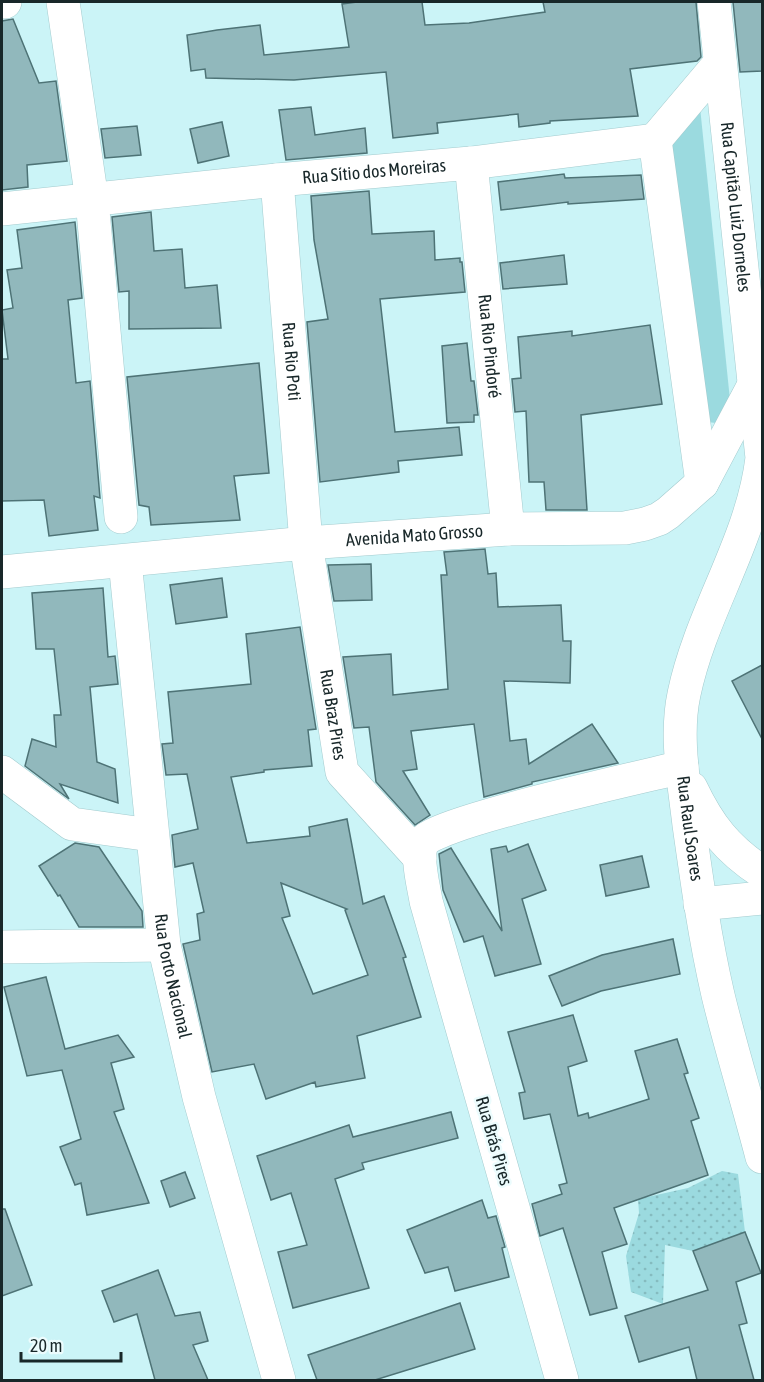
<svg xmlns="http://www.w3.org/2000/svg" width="764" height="1382" viewBox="0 0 764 1382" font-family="'Asap Condensed',sans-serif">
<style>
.grass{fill:url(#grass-dots)}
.park{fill:#9bdadf}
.building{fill:#91b8bc;stroke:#4e7376;stroke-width:1.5;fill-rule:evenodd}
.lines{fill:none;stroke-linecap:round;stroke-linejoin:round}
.minor-casing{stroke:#a3cbce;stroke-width:34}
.minor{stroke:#fff;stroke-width:33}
.labels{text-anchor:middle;stroke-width:5;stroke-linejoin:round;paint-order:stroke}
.street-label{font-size:18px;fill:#182729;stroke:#ecfcfd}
</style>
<defs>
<pattern id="grass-dots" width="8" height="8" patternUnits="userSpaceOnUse" patternTransform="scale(1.5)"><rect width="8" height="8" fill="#9bdadf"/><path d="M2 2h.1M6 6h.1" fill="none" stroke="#85bbbf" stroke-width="1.8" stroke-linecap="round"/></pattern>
</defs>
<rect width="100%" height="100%" fill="#cbf4f7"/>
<path class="grass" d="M722,1171L738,1174L745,1232L693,1251L665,1245L663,1304L631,1292L626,1256L639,1213L638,1199L688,1188Z"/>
<path class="park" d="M691,100L700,107L730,400L716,423L707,422L665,161Z"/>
<g class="building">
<path d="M357,2H422L425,25L469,23L545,12L543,2H696L701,57L697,61L630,69L638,116L550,121V123L519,127L518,114L437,123L438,133L393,138L386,72L294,80L206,78L205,69L191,71L187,35L217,30L260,25L264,55L349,47L342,4Z"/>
<path d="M733,2H762V71L740,72Z"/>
<path d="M13,19L39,83L56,81L67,161L27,165L28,187L2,190V21Z"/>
<path d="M311,107L315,135L365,128L367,153L286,160L279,110Z"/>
<path d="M222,122L229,156L198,163L190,129Z"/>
<path d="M137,126L141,155L105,158L101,129Z"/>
<path d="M564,174L565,178L641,175L644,199L568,204V202L501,210L498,182Z"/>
<path d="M369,191L372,234L434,231L435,260L460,258V262H462L465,292L380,299L395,432L459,427L462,455L398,461L399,472L320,482L307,322L328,319L314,240L311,196Z"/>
<path d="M151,212L154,251L182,249L185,288L217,285L221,328L129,329V291L119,292L112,217Z"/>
<path d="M75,222L82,298L68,300L76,383L90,381L100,498L94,496L98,530L49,536L44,500L2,501V359H8L2,310L13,308L7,270L22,268L17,230Z"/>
<path d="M564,255L567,284L503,289L500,263Z"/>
<path d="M650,325L662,404L581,415L587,510H546L544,482H529L526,411L515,412L512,379L521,378L518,337L572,331V336Z"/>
<path d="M467,343L471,381H474L478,415H474V422L447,423L442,346Z"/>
<path d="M259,363L269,473L234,476L240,520L151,525L149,507L139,505L127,377Z"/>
<path d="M485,549L488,574L496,573L498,607L561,605L563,641H571L570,683L504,681L510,741L526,739L529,764L592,724L618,763L532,782V784L484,797L474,724L411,731L417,769L403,771L430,815L415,825L376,782L369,727L354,728L343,657L391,654L393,695L448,689L441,575H447L444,552Z"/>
<path d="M371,564L372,600L334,601L328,565Z"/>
<path d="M222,578L227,617L176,624L170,585Z"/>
<path d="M103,588L108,657L115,656L118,684L90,687L97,762L115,769L118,803L60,784L69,799L25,766L32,739L56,747L54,715H61L54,649H36L32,593Z"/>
<path d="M300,627L316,729L308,730L312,766L264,770V772L231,777L247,843L310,836L309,827L347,819L363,904L384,896L406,957L403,958L421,1017L357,1036L365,1078L316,1087L315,1082L266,1099L254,1064L212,1072L183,944L200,940L197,914L204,912L193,863L175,867L172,835L198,829L187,774L166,775L162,744L173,743L168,692L251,684L246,634ZM281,883L347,909L345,910L368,975L313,994L282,918L290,916Z"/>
<path d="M762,665V739L732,681Z"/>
<path d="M75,843L99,847L142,911L143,927H79L60,895L58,896L39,866Z"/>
<path d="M528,844L546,890L522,899L541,964L495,976L483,936L464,942L443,890L439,854L451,848L502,931L491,849L506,846L508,852Z"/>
<path d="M642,856L649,887L606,896L600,865Z"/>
<path d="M673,939L680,974L601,991L562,1006L549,976L602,955Z"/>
<path d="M46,977L65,1049L118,1035L134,1057L111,1063L124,1109L114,1112L149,1203L87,1215L81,1183L75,1185L60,1147L81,1139L62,1070L27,1076L4,987Z"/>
<path d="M573,1015L587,1061L568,1067L578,1116L588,1113L589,1118L649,1099L635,1051L677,1039L688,1073L684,1074L699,1118L691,1121L708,1175L614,1208L627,1244L602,1252L617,1308L590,1315L563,1228L540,1236L532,1204L562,1194L559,1185L567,1183L550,1114L524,1119L519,1093L525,1092L508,1032Z"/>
<path d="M451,1112L458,1138L362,1163L364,1169L335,1179L369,1288L293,1308L278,1252L307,1245L291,1193L271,1200L257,1156L349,1125L353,1137Z"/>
<path d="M185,1172L195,1198L170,1207L161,1181Z"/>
<path d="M482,1200L488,1218L496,1216L505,1247L502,1248L509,1277L455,1291L448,1267L425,1273L407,1230Z"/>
<path d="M2,1209H5L32,1285L2,1296Z"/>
<path d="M745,1232L761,1273L736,1282L747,1323L739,1325L754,1380H697L689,1347L639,1362L625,1316L708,1290L693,1251Z"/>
<path d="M158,1270L175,1316L200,1312L208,1341L193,1345L208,1380H155L137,1314L114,1322L102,1291Z"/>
<path d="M460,1303L475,1349L375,1380H317L308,1355Z"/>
</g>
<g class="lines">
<defs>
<g id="minor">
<path d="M2,2H5"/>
<path d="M63,2L92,200L121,517"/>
<path id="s1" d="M714,2L762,458C752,541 701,612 684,694C675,736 684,782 689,825C697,882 705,939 718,995C731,1049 748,1103 762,1157"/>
<path d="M655,140L702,483"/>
<path d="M655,140L720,63"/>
<path id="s2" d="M471,163L508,529"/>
<path id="s3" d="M277,180L306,543L342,772L420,858"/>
<path id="s4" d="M2,209L277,180L471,163L655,140"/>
<path id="s5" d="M125,561L164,945L199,1097L279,1380"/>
<path id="s6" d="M2,572L306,543L508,529L625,528L645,524L659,519L668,513L702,483L755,383"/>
<path d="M2,772L72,824L151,835"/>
<path d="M691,788C709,826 727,849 762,872"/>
<path d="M700,904L762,898"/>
<path d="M2,947L164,945"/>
<path d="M562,1380L426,901C424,887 415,856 423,842C434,822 647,776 682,767"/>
</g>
</defs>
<use href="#minor" class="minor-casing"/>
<use href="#minor" class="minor"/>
</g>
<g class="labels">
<g class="street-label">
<text dy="6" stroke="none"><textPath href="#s4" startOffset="374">Rua Sítio dos Moreiras</textPath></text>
<text dy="6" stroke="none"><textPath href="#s1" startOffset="206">Rua Capitão Luiz Dorneles</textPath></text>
<text dy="6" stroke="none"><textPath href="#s2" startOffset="184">Rua Rio Pindoré</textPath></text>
<text dy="6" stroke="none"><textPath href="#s3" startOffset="182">Rua Rio Poti</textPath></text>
<text dy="6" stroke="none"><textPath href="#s6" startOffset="414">Avenida Mato Grosso</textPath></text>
<text dy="6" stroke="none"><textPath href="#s3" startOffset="538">Rua Braz Pires</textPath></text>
<text dy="6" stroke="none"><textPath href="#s1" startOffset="843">Rua Raul Soares</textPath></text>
<text dy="6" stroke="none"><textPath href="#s5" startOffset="418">Rua Porto Nacional</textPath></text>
<text transform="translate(494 1141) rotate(74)" y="6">Rua Brás Pires</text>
</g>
</g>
<rect width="764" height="1382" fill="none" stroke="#182729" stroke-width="6"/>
<path d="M21 1352v9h100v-9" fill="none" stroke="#182729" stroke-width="3"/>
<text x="30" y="1352" font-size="18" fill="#182729" stroke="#ecfcfd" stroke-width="4.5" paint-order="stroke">20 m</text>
</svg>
